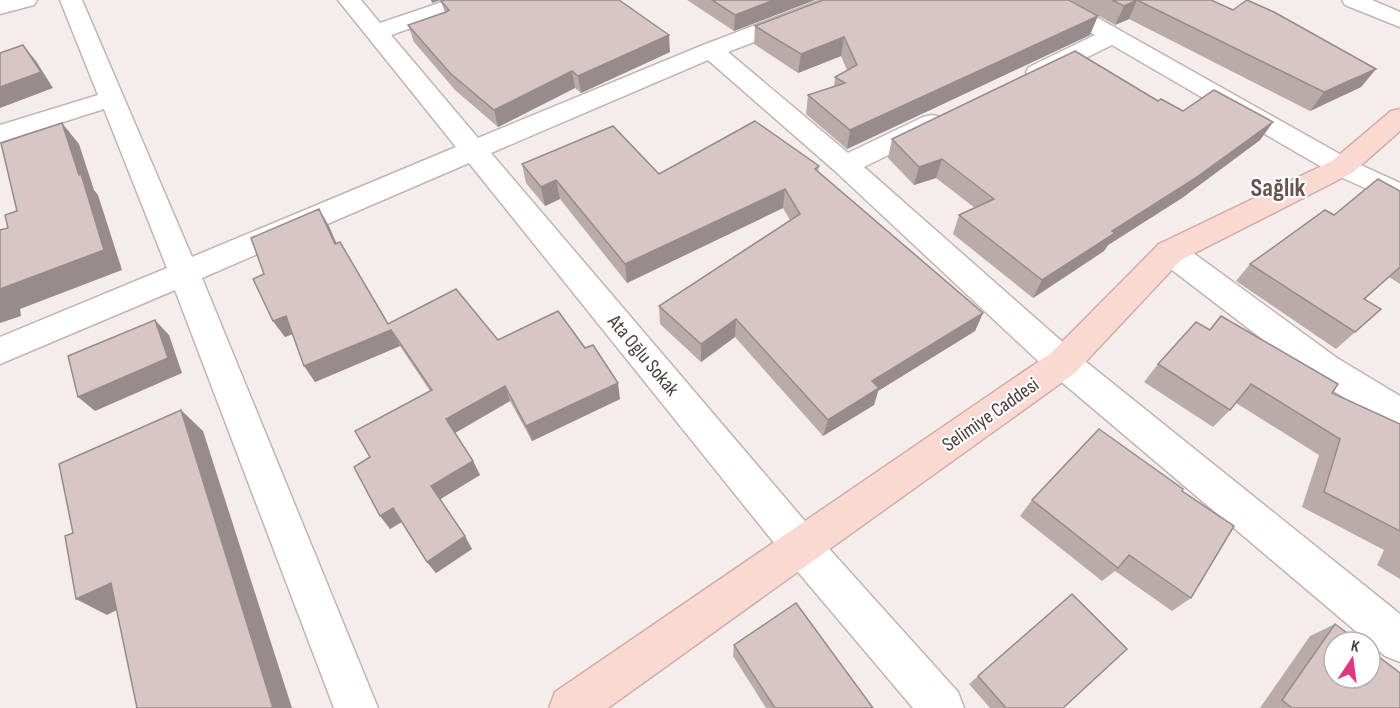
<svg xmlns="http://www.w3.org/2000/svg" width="1400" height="708" viewBox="0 0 1400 708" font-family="'Sofia Sans Condensed',sans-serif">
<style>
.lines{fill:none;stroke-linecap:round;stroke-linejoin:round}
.street-casing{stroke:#c2b4b3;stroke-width:3}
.secondary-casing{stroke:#d4ada7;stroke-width:3}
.street{fill:#fff;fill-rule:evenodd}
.secondary{fill:#f9d9d2;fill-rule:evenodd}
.wall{fill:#baaaaa}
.shaded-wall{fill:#978b8b}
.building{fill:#d8c6c6;stroke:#978b8b;stroke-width:1.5}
.labels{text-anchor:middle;stroke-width:4.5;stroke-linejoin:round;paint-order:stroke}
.street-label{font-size:20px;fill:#483b3b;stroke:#fff}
.district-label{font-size:26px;font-weight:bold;fill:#695353;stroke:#fff}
</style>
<rect width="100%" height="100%" fill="#f4edec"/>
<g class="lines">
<defs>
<g id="street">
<path d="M0,0H37L34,5L0,14Z"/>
<path d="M60,0H82L192,257L456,147L338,0H361L380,23L448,0H480L477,5L391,35L478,138L703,45L821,0H852L849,5L728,52L848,153L923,117L932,115L941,117L945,123L941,129L864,167L1075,353L1400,614V662L1385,656L1051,373L835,171L708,60L491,153L815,533L958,692L964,708H913L787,559L469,163L202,278L378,708H334L175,290L0,364V337L167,268L104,109L0,142V125L98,95Z"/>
<path d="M1039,0H1066L1352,161L1400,183V204L1332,173L1112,45L1047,77L1038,79L1029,77L1026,72L1029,67L1095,35L1042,5Z"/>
<path d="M1342,0H1372L1400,12V27L1345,5Z"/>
<path d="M1170,241L1181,244L1337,358L1400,396V429L1388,425L1313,378L1159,260L1155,252L1159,244Z"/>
</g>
<path id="secondary" d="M1400,109V131L1352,173L1181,260L1075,373L608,708H549L555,692L1051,353L1159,244L1332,161L1391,111Z"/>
</defs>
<use href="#street" class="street-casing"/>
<use href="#secondary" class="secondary-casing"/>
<use href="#street" class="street"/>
<use href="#secondary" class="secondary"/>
</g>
<g class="wall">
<path d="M687,0H815L734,31Z"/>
<path d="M1071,0H1211L1233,10L1376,69L1361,87L1310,111L1129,19L1115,25Z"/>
<path d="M441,1L670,52L581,93L575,88L498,127L455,90L414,42L408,25L445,13Z"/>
<path d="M755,26L1090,35L847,149L806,114L808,95L834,86L835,77L847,70L841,56L798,73L754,44Z"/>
<path d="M1158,101L1183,111L1273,122L1260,140L1182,198L1108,245L1104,251L1033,298L953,234L959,215L975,208L936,178L914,185L888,158L892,139Z"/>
<path d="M522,164L659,174L819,166L818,171L983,313L975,331L878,391L874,405L823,436L735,337L701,362L660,324L659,306L790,220L783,208L627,283L560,199L545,206L526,183Z"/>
<path d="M1400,191V284L1389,277L1365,299L1362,326L1336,349L1236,281L1250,264L1334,215Z"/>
<path d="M319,209L337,244L388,324L498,340L620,399L532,441L510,401L455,433L473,461L480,475L440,499L472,549L436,573L427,562L402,522L390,529L370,457L430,391L400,346L315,382L293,334L285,337L273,321L264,274Z"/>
<path d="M1221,316L1332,393L1400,424V579L1377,565L1384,550L1302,507L1319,455L1236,403L1230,410L1213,427L1144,382L1158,364L1209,330Z"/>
<path d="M1182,491L1191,598L1172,611L1115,571L1102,581L1020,516L1032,500Z"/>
<path d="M1072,594L1063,708H990L969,684Z"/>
<path d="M1335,624L1400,708H1260L1310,636Z"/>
<path d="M734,645L873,708H766L733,656Z"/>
</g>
<g class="shaded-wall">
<path d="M431,0H441L432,3Z"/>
<path d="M774,0H815L734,31L735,15Z"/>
<path d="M1137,0L1129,19L1115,25L1124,6Z"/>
<path d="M1098,16L1090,35L847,149L850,130Z"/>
<path d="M669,35L670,52L581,93L578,76Z"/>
<path d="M844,37L841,56L798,73L801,54Z"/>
<path d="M23,45L36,61L53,88L0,108V87Z"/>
<path d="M1376,69L1361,87L1310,111L1324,92Z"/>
<path d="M572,71L575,88L498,127L494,110Z"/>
<path d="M1273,122L1260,140L1182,198L1108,245L1104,251L1033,298L1042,280L1112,231Z"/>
<path d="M62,123L79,144L94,190L98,195L122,270L20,309L21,316L0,323V289L79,175Z"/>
<path d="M942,159L936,178L914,185L919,167Z"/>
<path d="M556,180L560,199L545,206L541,187Z"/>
<path d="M785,189L783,208L627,283L625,264Z"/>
<path d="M319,209L329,226L344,261L335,244Z"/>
<path d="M983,313L975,331L878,391L874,405L823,436L828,420L872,381Z"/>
<path d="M286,316L297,332L285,337L273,321Z"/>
<path d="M736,319L735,337L701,362V344Z"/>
<path d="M155,320L169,335L182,373L95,411L78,397Z"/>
<path d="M391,330L400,346L315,382L304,366Z"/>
<path d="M618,383L620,399L532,441L526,426Z"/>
<path d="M505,386L510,401L453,434L446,419Z"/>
<path d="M181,410L203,431L292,708H273Z"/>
<path d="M473,461L480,475L439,500L431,486Z"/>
<path d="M393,508L403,521L390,529L380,516Z"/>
<path d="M465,536L472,549L436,573L427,562Z"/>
<path d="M111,583L139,599L107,615L76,599Z"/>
</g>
<g class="building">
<path d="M445,0H619L669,35L578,76L572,71L494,110L450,73L408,25L446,12L449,10L441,1Z"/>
<path d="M712,0H774L735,15Z"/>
<path d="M823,0H1069L1098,16L850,130L808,95L845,83L835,77L857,65L844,37L801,54L755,26Z"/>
<path d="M1112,0H1211L1233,10L1247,0L1274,12L1376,69L1324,92L1137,0L1124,6Z"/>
<path d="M23,45L41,72L0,87V53Z"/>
<path d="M1075,51L1158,101L1161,99L1183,111L1214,90L1273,122L1194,179L1112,231L1115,233L1042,280L959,215L994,199L942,159L919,167L892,139Z"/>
<path d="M755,121L819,166L815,169L983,313L872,381L879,388L828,420L736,319L701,344L659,306L800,214L785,189L625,264L556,180L541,187L522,164L613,126L659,174Z"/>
<path d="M62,123L79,175L81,174L104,250L0,289V230L8,228L5,215L17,211L1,143Z"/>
<path d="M1378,179L1400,191V267L1364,299L1381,309L1355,332L1250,264L1325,210L1334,215Z"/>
<path d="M319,209L335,244L340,242L388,324L456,289L498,340L558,311L585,348L593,345L618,383L526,426L505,386L446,419L473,461L431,486L465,536L427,562L393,508L380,516L354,467L370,457L355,431L432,390L391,330L304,366L286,316L273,321L253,279L264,274L251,238Z"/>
<path d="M1221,316L1338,384L1332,393L1400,424V531L1324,492L1340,439L1251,384L1230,410L1158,364L1196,322L1210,330Z"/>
<path d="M155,320L168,358L78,397L68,356Z"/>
<path d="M181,410L273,708H137L111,583L76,599L65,536L73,533L59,464Z"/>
<path d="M1099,429L1183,489L1182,491L1234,526L1191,598L1129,555L1118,568L1032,500Z"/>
<path d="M1072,594L1127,649L1063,708H1006L978,676Z"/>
<path d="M796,603L873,708H775L734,645Z"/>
<path d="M1335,624L1359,642H1334V678H1370V650L1400,673V708H1292L1282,700Z"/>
</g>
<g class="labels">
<g class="street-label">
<text transform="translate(644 355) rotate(50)" y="7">Ata Oğlu Sokak</text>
<text transform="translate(990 414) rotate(-35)" y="7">Selimiye Caddesi</text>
</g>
<g class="district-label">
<text x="1278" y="196">Sağlık</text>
</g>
</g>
<g transform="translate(1352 660) rotate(13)"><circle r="28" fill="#ffffff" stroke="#b6b1b1" stroke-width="1.5"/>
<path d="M0-4.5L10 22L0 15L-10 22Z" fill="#e03780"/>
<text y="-9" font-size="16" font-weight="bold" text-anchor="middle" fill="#483b3b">K</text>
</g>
</svg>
